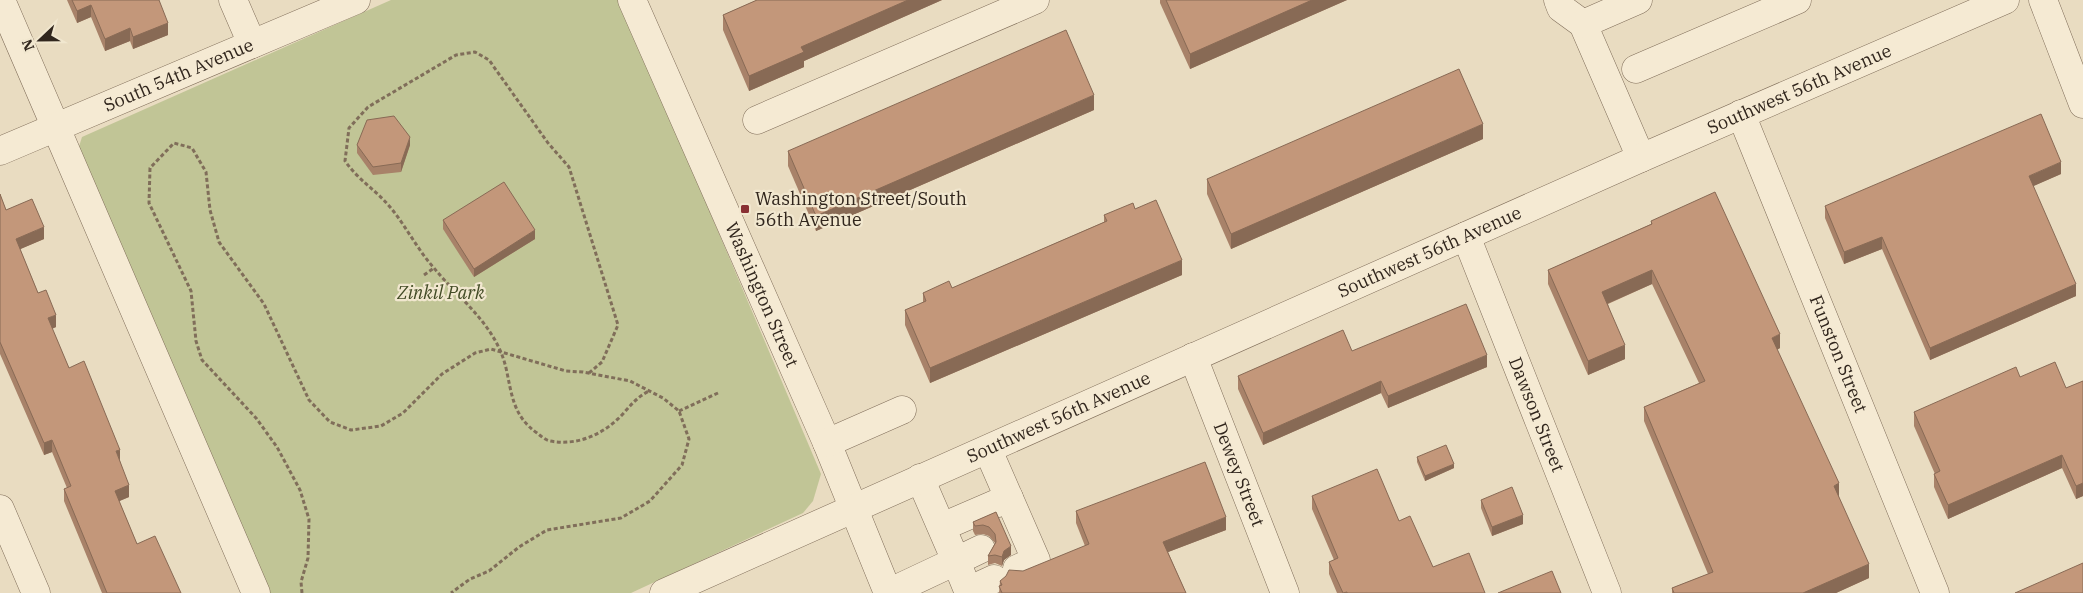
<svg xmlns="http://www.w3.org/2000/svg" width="2083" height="593" viewBox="0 0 2083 593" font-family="'IBM Plex Serif',serif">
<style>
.green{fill:#c1c596}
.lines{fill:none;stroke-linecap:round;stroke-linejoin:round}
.minor-casing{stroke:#806e5a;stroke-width:29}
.path{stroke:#806e5a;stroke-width:3;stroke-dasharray:4 2.5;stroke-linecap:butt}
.minor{stroke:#f5ead3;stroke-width:28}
.wall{fill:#a88269}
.shaded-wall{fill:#886a55}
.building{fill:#c3977a;stroke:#886a55}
.poi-dot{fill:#893033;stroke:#f1e7cf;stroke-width:2}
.labels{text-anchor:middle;stroke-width:4.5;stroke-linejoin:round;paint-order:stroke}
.street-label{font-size:18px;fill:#31261d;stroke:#f1e7cf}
.poi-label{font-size:18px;fill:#31261d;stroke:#f1e7cf;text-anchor:start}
.park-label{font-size:18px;font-style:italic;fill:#434c26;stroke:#f1e7cf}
</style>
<rect width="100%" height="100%" fill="#e9dcc1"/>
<path class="green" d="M391,0H620L821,474L813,501L803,513L631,593H266L76,156L82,137Z"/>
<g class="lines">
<defs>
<g id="minor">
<path d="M1,0L256,593"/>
<path d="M233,0L252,44"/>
<path id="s1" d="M632,0L827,443L888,593"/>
<path d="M1558,0L1561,8L1583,24L1641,158"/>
<path d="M2043,0L2083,104"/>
<path d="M1583,24L1638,0"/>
<path d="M1636,69L1797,0"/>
<path id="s2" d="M1741,114L1935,593"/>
<path d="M757,120L1035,0"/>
<path id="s3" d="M0,151L356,0"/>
<path id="s4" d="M1466,236L1607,593"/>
<path id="s5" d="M1193,357L1285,593"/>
<path d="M827,443L902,410"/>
<path d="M988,450L1036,560L1017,569"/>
<path d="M920,478L956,561L981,549"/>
<path d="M0,509L36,593"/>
<path d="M942,527L1009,498"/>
<path d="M968,591L994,579"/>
<path id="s6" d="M664,593L1641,158L2005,0"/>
<path d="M888,593L956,561L969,593"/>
</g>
</defs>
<use href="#minor" class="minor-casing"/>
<g class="path">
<path d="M424,275L434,268"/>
<path d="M589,373L602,362L618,325L569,167L548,143L489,60L475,52L456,55L368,107L349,128L345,161C359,181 375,189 390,207C406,226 417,249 434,268C460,300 496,325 506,368C512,395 513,416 537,433C541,436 545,440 550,441C577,446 602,435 621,416C630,406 637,397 649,391"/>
<path d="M679,411L718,393"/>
<path d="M302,593L301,582L308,558L309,519L300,490L277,447L256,418L202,360L196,341L191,291L149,203L150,168L174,143L192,148L206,172L210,210L219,242L264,304L309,400L330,422L351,430L381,426L403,413L442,374L475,353L491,349L566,371L583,372L630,381L663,398L679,411L689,439L682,465L650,501L621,518L547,530L519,547L489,571L470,579L451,593"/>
</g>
<use href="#minor" class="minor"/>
</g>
<g class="wall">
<path d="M67,0H159L168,35L133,49L130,41L105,51L91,17L77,23Z"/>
<path d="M757,0H942L804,61V67L749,91L723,30V15Z"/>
<path d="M1160,0H1347L1190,69L1160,3Z"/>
<path d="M1094,110L816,231L788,166V151Z"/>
<path d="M1483,139L1231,249L1207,194V179Z"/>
<path d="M357,145H410L401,172L373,175L357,153Z"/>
<path d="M2061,174L2033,186L2076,296L1930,360L1882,249L1844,264L1825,218V206Z"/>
<path d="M0,194L6,210L44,239L20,249L38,293L56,327L52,329L69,368L120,461L129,497L119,501L137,544L181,593H102L64,501V489L67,488L52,452L44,455L0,354Z"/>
<path d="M1135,209L1182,275L930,383L905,325V310L923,303V293L952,288L1104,222V215Z"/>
<path d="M443,220L535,239L474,277L443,229Z"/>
<path d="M1651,221L1780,348L1777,350L1839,498L1869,578L1836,593H1672V588L1708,574L1644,421V407L1699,383L1652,284L1608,304L1625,359L1588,375L1548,284V270L1651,224Z"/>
<path d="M1352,351L1487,367L1388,408L1381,393L1263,445L1238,389V376Z"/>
<path d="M2020,377L2066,388L2083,381V496L2076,499L2062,468L1948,519L1934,487V474H1935L1914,426V412Z"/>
<path d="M1417,457L1454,468L1425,481L1417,462Z"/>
<path d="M1312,496L1399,521L1433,567L1485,593H1337L1329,574V562L1334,560L1312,509Z"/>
<path d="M1481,500L1523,524L1492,536L1481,508Z"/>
<path d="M1076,511L1226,530L1168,552L1186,593H999L1000,581L1085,546L1076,523Z"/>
<path d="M996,512L1011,555L1004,560L1002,566L995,563L988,565V556L995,543L989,536L983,534L975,535L973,531V522Z"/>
</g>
<g class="shaded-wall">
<path d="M908,0H942L804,61V67L749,91V76L801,47Z"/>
<path d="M1312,0H1347L1190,69V54Z"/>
<path d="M91,5V17L77,23V11Z"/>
<path d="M168,23V35L133,49V37Z"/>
<path d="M130,28V41L105,51V39Z"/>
<path d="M1094,95V110L816,231V216Z"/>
<path d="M1483,124V139L1231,249V234Z"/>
<path d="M410,137V145L401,172V163Z"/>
<path d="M2061,162V174L2029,188V176Z"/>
<path d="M44,227V239L16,251V239Z"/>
<path d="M535,230V239L474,277V269Z"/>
<path d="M1882,237V249L1844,264V252Z"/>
<path d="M1182,260V275L930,383V368Z"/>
<path d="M1652,270V284L1602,306V292Z"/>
<path d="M2076,284V296L1930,360V348Z"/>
<path d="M56,315V327L48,330V318Z"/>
<path d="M1780,334V348L1772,352V338Z"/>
<path d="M1625,345V359L1588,375V361Z"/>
<path d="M1487,355V367L1388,408V396Z"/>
<path d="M1381,381V393L1263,445V433Z"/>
<path d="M52,440V452L44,455V443Z"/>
<path d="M120,450V462L116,451Z"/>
<path d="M2062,455V468L1948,519V505Z"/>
<path d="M1454,464V468L1425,481V476Z"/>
<path d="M1839,483V498L1834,501V486Z"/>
<path d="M2083,483V496L2076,499V486Z"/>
<path d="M129,485V497L115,503V491Z"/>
<path d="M1523,515V524L1492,536V527Z"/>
<path d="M1226,517V530L1163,554V542Z"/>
<path d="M1011,546V555L1004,560L1002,566V557L1004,551Z"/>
<path d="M1869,564V578L1836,593H1803Z"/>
</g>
<g class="building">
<path d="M72,0H159L168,23L133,37L130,28L105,39L91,5L77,11Z"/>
<path d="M757,0H908L801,47L804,52L749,76L723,15Z"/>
<path d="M1166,0H1312L1190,54Z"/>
<path d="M1066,30L1094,95L816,216L788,151Z"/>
<path d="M1459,69L1483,124L1231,234L1207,179Z"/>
<path d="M2041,114L2061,162L2029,176L2076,284L1930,348L1882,237L1844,252L1825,206Z"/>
<path d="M394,116L410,137L401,163L373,167L357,145L367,120Z"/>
<path d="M504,182L535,230L474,269L443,220Z"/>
<path d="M1715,192L1780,334L1772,338L1839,483L1834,486L1869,564L1803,593H1674L1672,588L1713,572L1644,407L1705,381L1652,270L1602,292L1625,345L1588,361L1548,270L1652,224L1651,221Z"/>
<path d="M0,194L6,210L32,199L44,227L16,239L38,293L46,290L56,315L48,318L69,368L84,361L120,450L116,451L129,485L115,491L137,544L155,536L181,593H107L64,489L71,486L52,440L44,443L0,342Z"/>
<path d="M1156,200L1182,260L930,368L905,310L926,301L923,293L949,281L952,288L1107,221L1104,215L1133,203L1135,209Z"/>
<path d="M1466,304L1487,355L1388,396L1381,381L1263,433L1238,376L1343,330L1352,351Z"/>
<path d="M2055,362L2066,388L2083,381V483L2076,486L2062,455L1948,505L1934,474L1940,471L1914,412L2016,367L2020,377Z"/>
<path d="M1446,445L1454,464L1425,476L1417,457Z"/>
<path d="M1205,462L1226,517L1163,542L1186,593H1002L999,586L1002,585L1000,581L1006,576L1009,570L1023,571L1089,544L1076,511Z"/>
<path d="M1377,469L1399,521L1410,516L1433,567L1469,553L1485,593H1347V592L1343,593L1329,562L1338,558L1312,496Z"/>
<path d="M1512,487L1523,515L1492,527L1481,500Z"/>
<path d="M996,512L1011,546L1004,551L1002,557L995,555L988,556L996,542L995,534L989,527L983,525L975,526L973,522Z"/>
<path d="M2083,563V593H2015Z"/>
<path d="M1552,571L1561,593H1498Z"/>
</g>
<rect class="poi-dot" x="740" y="204" width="10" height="10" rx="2.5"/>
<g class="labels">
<g class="street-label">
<text dy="6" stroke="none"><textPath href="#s3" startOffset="194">South 54th Avenue</textPath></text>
<text dy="6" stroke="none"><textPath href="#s6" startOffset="1242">Southwest 56th Avenue</textPath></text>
<text dy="6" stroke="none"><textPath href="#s6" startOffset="838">Southwest 56th Avenue</textPath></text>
<text dy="6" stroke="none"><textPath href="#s1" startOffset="322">Washington Street</textPath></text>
<text dy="6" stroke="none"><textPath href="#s2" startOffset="259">Funston Street</textPath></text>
<text dy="6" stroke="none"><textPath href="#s4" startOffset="192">Dawson Street</textPath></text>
<text dy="6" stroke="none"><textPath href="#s6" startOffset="432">Southwest 56th Avenue</textPath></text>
<text dy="6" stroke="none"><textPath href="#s5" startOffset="126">Dewey Street</textPath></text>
</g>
<g class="poi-label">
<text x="755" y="205">Washington Street/South<tspan x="755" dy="21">56th Avenue</tspan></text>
</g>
<g class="park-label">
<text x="441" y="299">Zinkil Park</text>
</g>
</g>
<g transform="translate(40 40) rotate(248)" stroke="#f1e7cf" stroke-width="4" paint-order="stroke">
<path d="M0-4L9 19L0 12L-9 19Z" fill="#31261d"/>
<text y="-8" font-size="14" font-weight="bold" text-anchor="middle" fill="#31261d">N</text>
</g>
</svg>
